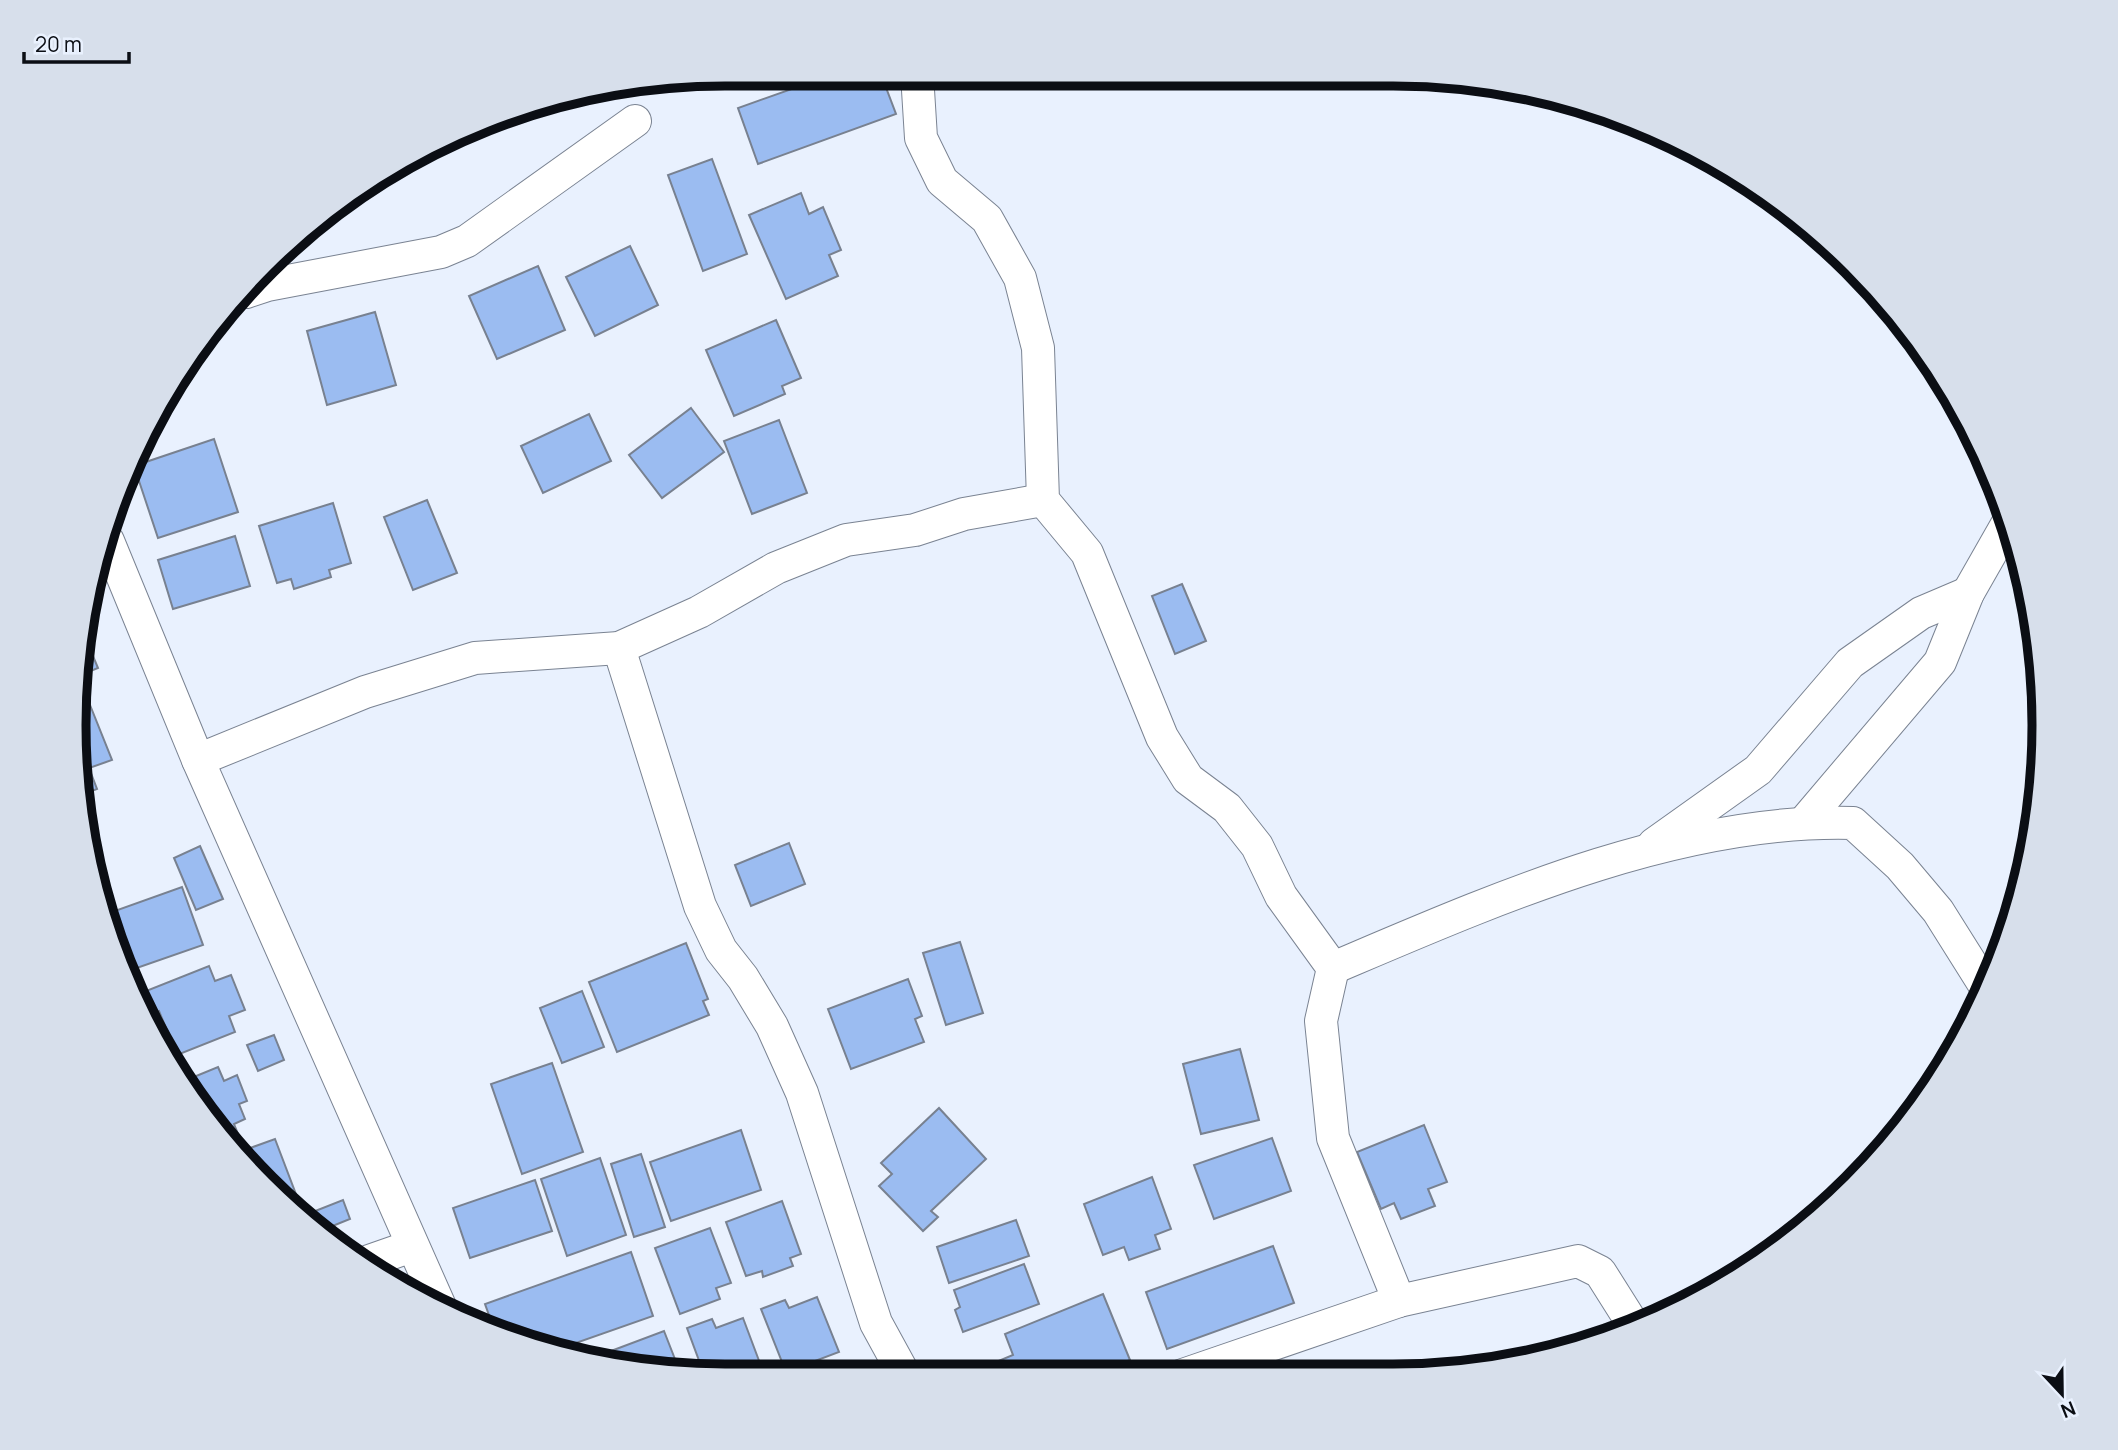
<svg xmlns="http://www.w3.org/2000/svg" width="2118" height="1450" viewBox="0 0 2118 1450" font-family="Manrope,sans-serif">
<style>
.building{fill:#9bbcf1;stroke:#788190;stroke-width:2}
.lines{fill:none;stroke-linecap:round;stroke-linejoin:round}
.minor-casing{stroke:#7a8392;stroke-width:34}
.minor{stroke:#fff;stroke-width:32}
.rim{fill:none;stroke:#0b0e14;stroke-width:9}
</style>
<rect width="100%" height="100%" fill="#e9f1fe"/>
<g class="building">
<path d="M834,74H874L879,87L885,85L896,114L758,164L738,108Z"/>
<path d="M712,159L747,254L703,271L668,175Z"/>
<path d="M801,193L809,214L823,207L841,250L829,255L838,276L786,299L749,215Z"/>
<path d="M630,246L658,305L595,336L566,277Z"/>
<path d="M538,266L565,330L497,359L469,296Z"/>
<path d="M375,312L396,385L327,405L307,331Z"/>
<path d="M776,320L801,378L782,386L785,394L734,416L706,350Z"/>
<path d="M691,408L724,452L662,498L629,455Z"/>
<path d="M589,414L611,461L543,493L521,446Z"/>
<path d="M779,420L807,493L752,514L724,441Z"/>
<path d="M214,439L238,512L158,538L134,466Z"/>
<path d="M427,500L457,573L413,590L384,517Z"/>
<path d="M333,503L351,563L329,570L331,577L294,589L291,579L277,583L259,526Z"/>
<path d="M235,536L250,586L173,609L158,560Z"/>
<path d="M1182,584L1206,641L1175,654L1152,596Z"/>
<path d="M85,637L98,668L76,677Z"/>
<path d="M88,700L112,760L89,768L97,789L82,795L76,705Z"/>
<path d="M789,843L805,884L751,906L735,865Z"/>
<path d="M200,846L223,899L196,910L174,858Z"/>
<path d="M182,887L203,945L131,970L109,913Z"/>
<path d="M960,942L983,1013L946,1025L923,953Z"/>
<path d="M686,943L708,999L703,1001L709,1015L617,1052L589,982Z"/>
<path d="M209,966L215,981L231,975L245,1010L229,1016L235,1032L177,1055L159,1011L150,1014L141,993Z"/>
<path d="M908,979L922,1016L915,1019L924,1042L851,1069L828,1009Z"/>
<path d="M582,991L604,1047L562,1063L540,1008Z"/>
<path d="M274,1035L284,1060L258,1071L247,1045Z"/>
<path d="M1240,1049L1259,1120L1201,1134L1183,1064Z"/>
<path d="M552,1063L583,1152L522,1174L491,1084Z"/>
<path d="M218,1067L224,1081L237,1075L247,1101L239,1104L245,1119L234,1124L238,1134L228,1138L184,1081Z"/>
<path d="M939,1108L986,1159L931,1211L938,1217L923,1231L879,1186L892,1174L881,1163Z"/>
<path d="M1424,1125L1447,1182L1428,1189L1435,1206L1401,1219L1394,1203L1381,1209L1357,1152Z"/>
<path d="M741,1130L761,1190L671,1221L650,1162Z"/>
<path d="M1272,1138L1291,1191L1214,1219L1194,1165Z"/>
<path d="M275,1139L297,1197L286,1201L265,1186L239,1152Z"/>
<path d="M641,1154L665,1227L634,1237L611,1164Z"/>
<path d="M600,1158L626,1235L567,1256L541,1179Z"/>
<path d="M1152,1177L1171,1229L1155,1235L1160,1249L1129,1260L1124,1247L1103,1255L1084,1204Z"/>
<path d="M535,1180L552,1231L470,1258L453,1208Z"/>
<path d="M343,1200L350,1219L325,1229L305,1215Z"/>
<path d="M782,1201L801,1254L790,1258L793,1266L763,1277L762,1271L746,1276L726,1222Z"/>
<path d="M1016,1220L1029,1256L949,1283L937,1247Z"/>
<path d="M710,1228L731,1283L716,1288L720,1299L680,1314L655,1248Z"/>
<path d="M1273,1246L1294,1303L1167,1349L1146,1292Z"/>
<path d="M631,1252L653,1316L556,1350L494,1329L485,1304Z"/>
<path d="M1024,1264L1039,1304L963,1332L955,1310L960,1307L954,1290Z"/>
<path d="M1103,1294L1130,1360L1089,1376H1002L996,1362L1013,1355L1005,1334Z"/>
<path d="M817,1297L839,1352L786,1372L761,1309L785,1300L789,1308Z"/>
<path d="M743,1318L764,1374H704L687,1328L712,1319L716,1328Z"/>
<path d="M664,1331L680,1372L587,1360Z"/>
</g>
<g class="lines">
<defs>
<g id="minor">
<path d="M917,74L921,138L942,181L987,219L1020,278L1038,348L1043,500L1087,553L1162,737L1188,779L1227,808L1257,846L1281,896L1333,968L1321,1021L1333,1138L1399,1301"/>
<path d="M246,292L267,285L441,252L467,241L635,121"/>
<path d="M108,541L198,760L365,692L475,658L619,648L699,612L776,568L846,540L915,530L964,514L1043,500"/>
<path d="M619,648L700,906L721,950L743,978L772,1026L802,1093L876,1323L905,1376"/>
<path d="M198,760L442,1311"/>
<path d="M1805,821L1940,662L1968,593L2009,521"/>
<path d="M1654,844L1758,770L1850,663L1921,613L1968,593"/>
<path d="M1333,968C1493,900 1677,818 1853,823L1900,866L1938,911L1987,989"/>
<path d="M369,1261L412,1246"/>
<path d="M1180,1376L1399,1301L1578,1261L1600,1272L1636,1329"/>
</g>
</defs>
<use href="#minor" class="minor-casing"/>
<use href="#minor" class="minor"/>
</g>
<path d="M0 0H2118V1450H0ZM725 86H1393A639 639 0 0 1 2032 725V725A639 639 0 0 1 1393 1364H725A639 639 0 0 1 86 725V725A639 639 0 0 1 725 86Z" fill="#d7dfeb" fill-rule="evenodd"/>
<path class="rim" d="M725 86H1393A639 639 0 0 1 2032 725V725A639 639 0 0 1 1393 1364H725A639 639 0 0 1 86 725V725A639 639 0 0 1 725 86Z"/>
<g transform="translate(2062 1394) rotate(158)" stroke="#e9f1fe" stroke-width="5" paint-order="stroke">
<path d="M0-5L12 26L0 18L-12 26Z" fill="#0b0e14"/>
<text y="-10" font-size="19" font-weight="bold" text-anchor="middle" fill="#0b0e14">N</text>
</g>
<path d="M24 52v10h105v-10" fill="none" stroke="#0b0e14" stroke-width="3.5"/>
<text x="35" y="52" font-size="21" fill="#0b0e14" stroke="#e9f1fe" stroke-width="5" paint-order="stroke">20 m</text>
</svg>
